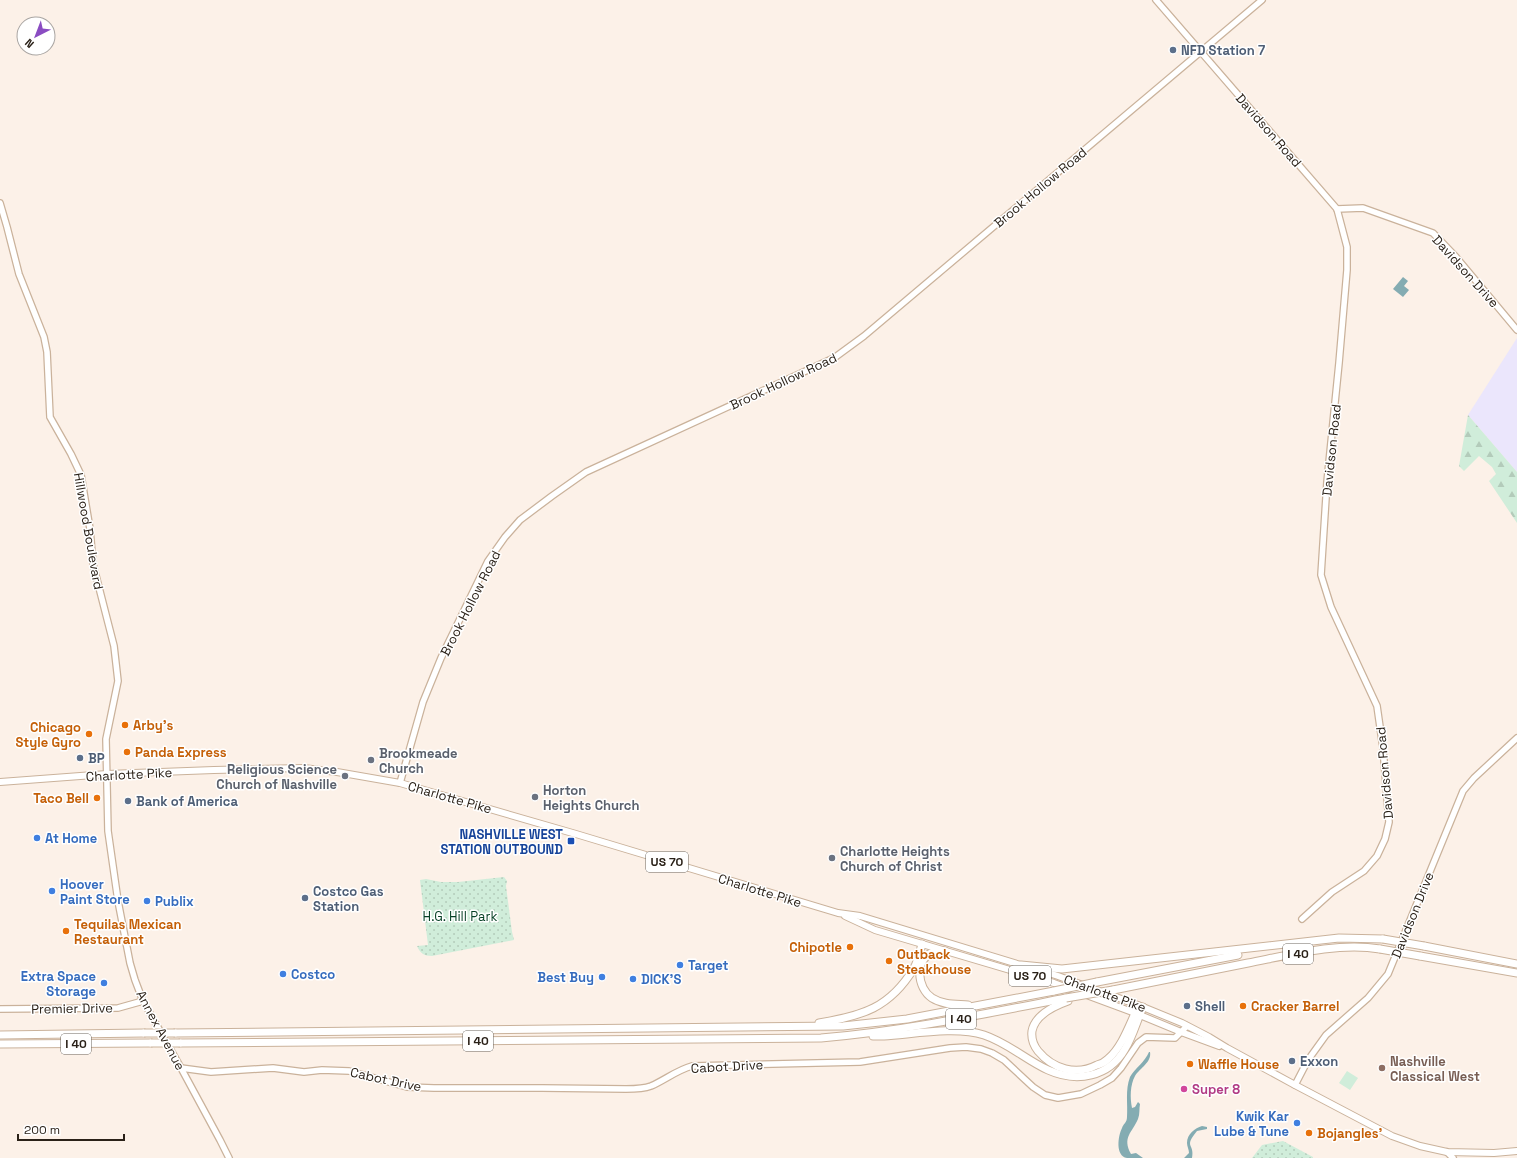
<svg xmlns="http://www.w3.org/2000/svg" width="1517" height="1158" viewBox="0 0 1517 1158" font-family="'Space Grotesk',sans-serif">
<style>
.education{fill:#ebe6fc}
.green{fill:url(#green-dots)}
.forest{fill:url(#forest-firs)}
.pitch{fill:#d0edda}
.water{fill:#84acb2}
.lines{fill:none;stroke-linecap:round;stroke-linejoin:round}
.secondary-casing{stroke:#cab29b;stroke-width:8}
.primary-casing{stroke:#cab29b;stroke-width:8}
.highway-casing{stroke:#cab29b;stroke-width:9}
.secondary{stroke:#fff;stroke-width:5.5}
.primary{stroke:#fff;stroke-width:6}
.highway{stroke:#fff;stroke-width:7}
.highway-bridge-casing{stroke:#cab29b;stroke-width:9;stroke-linecap:butt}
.highway-bridge{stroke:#fff;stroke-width:7}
.service-dot{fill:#5c6f8a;stroke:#fff;stroke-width:1.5}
.food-dot{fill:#e8710a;stroke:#fff;stroke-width:1.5}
.worship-dot{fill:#6b7280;stroke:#fff;stroke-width:1.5}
.shop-dot{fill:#3f7fe0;stroke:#fff;stroke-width:1.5}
.transit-dot{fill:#1a4fb4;stroke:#fff;stroke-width:1.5}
.education-dot{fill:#8d6e63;stroke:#fff;stroke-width:1.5}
.hotel-dot{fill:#d1479c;stroke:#fff;stroke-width:1.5}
.labels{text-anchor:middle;stroke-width:3;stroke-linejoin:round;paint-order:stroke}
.shield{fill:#fff;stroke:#6a645d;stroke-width:1}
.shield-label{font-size:12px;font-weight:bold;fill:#2a2118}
.service-label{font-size:13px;font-weight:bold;fill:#4e5e75;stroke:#fff;text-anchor:start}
.street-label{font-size:13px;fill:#2a2118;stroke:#fff}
.food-label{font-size:13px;font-weight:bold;fill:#c56008;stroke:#fff;text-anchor:start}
.worship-label{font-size:13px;font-weight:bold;fill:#5b616d;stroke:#fff;text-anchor:start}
.transit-label{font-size:13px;font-weight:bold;fill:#164399;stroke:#fff;text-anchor:end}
.shop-label{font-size:13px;font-weight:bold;fill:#366cbe;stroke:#fff;text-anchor:start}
.park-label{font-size:13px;fill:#053f24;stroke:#fff}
.education-label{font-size:13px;font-weight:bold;fill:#785e54;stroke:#fff;text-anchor:start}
.hotel-label{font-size:13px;font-weight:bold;fill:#b23c85;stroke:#fff;text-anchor:start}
</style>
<defs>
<pattern id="green-dots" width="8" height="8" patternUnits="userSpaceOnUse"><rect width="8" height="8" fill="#d0edda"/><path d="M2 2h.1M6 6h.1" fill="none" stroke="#b3cbba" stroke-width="1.8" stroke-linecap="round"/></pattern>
<pattern id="forest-firs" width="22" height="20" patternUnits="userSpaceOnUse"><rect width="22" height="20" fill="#d0edda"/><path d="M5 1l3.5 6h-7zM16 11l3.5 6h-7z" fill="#b3cbba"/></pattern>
</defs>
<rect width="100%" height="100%" fill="#fcf1e8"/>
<path class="education" d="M1517,338V472L1468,415Z"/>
<g class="green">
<path d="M504,877L507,881L506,886L512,932L514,940L432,956C424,956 420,953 417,946L428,945L420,880L426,879L441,882H458Z"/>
<path d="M1283,1141L1313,1157V1158H1252L1262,1145Z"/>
</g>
<path class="forest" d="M1468,415L1517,472V523L1489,481L1496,474L1492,467L1479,456L1464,471L1459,466Z"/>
<path class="pitch" d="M1347,1071L1358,1078L1350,1090L1339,1083Z"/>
<g class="water">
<path d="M1403,277L1408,281L1404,286L1409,290L1403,297L1393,289Z"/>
<path d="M1149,1052H1150C1152,1062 1140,1068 1135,1076C1130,1085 1130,1098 1132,1108L1135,1107L1138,1102L1140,1104C1139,1109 1140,1114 1138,1119C1132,1133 1122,1137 1131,1154L1136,1153L1143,1158C1138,1158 1132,1158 1127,1158C1115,1156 1118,1136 1122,1128C1123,1124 1127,1123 1127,1117C1128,1104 1125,1090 1130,1077C1135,1068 1145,1062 1149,1052Z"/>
<path d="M1202,1126L1207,1127V1129L1197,1131C1183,1148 1195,1143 1192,1158H1184L1189,1153C1189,1150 1187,1146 1187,1143C1187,1134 1195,1128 1202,1126Z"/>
</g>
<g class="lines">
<defs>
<g id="secondary">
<path d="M1156,0L1337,209L1347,247V270L1339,363L1327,482L1321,575L1331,607L1377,706L1383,748L1389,822L1385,839L1377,856L1364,871L1332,892L1302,919"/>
<path d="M0,203L7,227L19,274L44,337L47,352L50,417L71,454L81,475L90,529L93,564L114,646L118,681L106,739L108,831L118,901L130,963L135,980L143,1001L181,1068L220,1140L229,1158"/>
<path d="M1337,209L1363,208L1433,233L1456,257L1517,330"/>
<path d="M400,783L423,702L441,658L488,561L505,537L520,520L552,496L586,472L834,358L864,336L1262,0"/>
<path d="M0,1009L118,1008L143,1001"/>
<path d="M181,1068L211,1072L273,1068L304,1072L322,1070L349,1071L407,1087L434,1088H542L626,1089C634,1089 643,1089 651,1086C665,1080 677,1070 692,1066L860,1062L950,1048L966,1047L981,1049L992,1053L1004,1060L1033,1087L1045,1095L1058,1098L1081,1094L1100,1085L1112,1078L1121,1068L1138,1043L1146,1037L1175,1038L1187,1026"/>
<path d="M1295,1085L1308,1060L1326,1035L1368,998L1388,974L1463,791L1474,778L1517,738"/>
<path d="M1447,1152L1453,1158"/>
</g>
<g id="primary">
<path d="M0,782L107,774L214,770L304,768L337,772L400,783L576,834L838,913L860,916L1024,966"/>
<path d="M845,916L875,930L1054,983L1135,1013L1181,1032L1219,1046"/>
<path d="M1033,968L1058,976L1138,1005L1182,1023L1209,1037L1227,1048L1295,1085L1392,1136L1420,1146L1447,1152L1494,1153L1517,1151"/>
</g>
<g id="highway">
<path d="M1424,946L1517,964"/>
<path d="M945,951C941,951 936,950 933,952C914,960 917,988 932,998C943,1005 956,1004 968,1005"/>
<path d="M1420,956L1517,973"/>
<path d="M1021,965L1062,969L1339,938L1383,939"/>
<path d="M1097,982L1238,955"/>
<path d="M1113,990C1158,981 1203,972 1248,963C1289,955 1338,942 1380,949"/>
<path d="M1068,1001C1054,1006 1035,1015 1032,1031C1031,1039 1034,1046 1038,1051C1053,1069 1076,1076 1097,1065C1101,1064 1105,1062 1108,1059C1122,1047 1129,1026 1137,1009"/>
<path d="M819,1023C862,1016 890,1008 914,968C918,961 920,952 922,944"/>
<path d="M175,1033L843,1026L907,1019L1054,991"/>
<path d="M0,1035L144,1033"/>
<path d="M873,1036H884C914,1034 956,1026 984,1035C1008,1043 1026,1060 1048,1070C1077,1083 1109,1077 1125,1049C1133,1036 1137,1020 1143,1007"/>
<path d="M180,1043L821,1038C903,1031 984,1014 1066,998"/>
<path d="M0,1044L151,1043"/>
</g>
</defs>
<use href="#secondary" class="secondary-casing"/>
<use href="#primary" class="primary-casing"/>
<use href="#highway" class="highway-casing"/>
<use href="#secondary" class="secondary"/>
<use href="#primary" class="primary"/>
<use href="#highway" class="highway"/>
<defs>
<g id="highway-bridge">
<path d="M1383,939L1424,946"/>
<path d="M1380,949L1420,956"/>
<path d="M1054,991L1097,982"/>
<path d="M1066,998L1113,990"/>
<path d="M144,1033H175"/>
<path d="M151,1043H180"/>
</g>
</defs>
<use href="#highway-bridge" class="highway-bridge-casing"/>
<use href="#highway-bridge" class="highway-bridge"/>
</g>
<g class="service-dot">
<circle cx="1173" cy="50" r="4"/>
<circle cx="80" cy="758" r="4"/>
<circle cx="128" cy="801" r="4"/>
<circle cx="305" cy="898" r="4"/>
<circle cx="1187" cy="1006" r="4"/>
<circle cx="1292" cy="1061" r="4"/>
</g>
<g class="food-dot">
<circle cx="125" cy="725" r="4"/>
<circle cx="89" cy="734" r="4"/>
<circle cx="127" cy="752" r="4"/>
<circle cx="97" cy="798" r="4"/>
<circle cx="66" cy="931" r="4"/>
<circle cx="850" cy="947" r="4"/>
<circle cx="889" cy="961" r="4"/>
<circle cx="1243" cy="1006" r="4"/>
<circle cx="1190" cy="1064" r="4"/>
<circle cx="1309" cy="1133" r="4"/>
</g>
<g class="worship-dot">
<circle cx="371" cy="760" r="4"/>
<circle cx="345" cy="776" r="4"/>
<circle cx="535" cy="797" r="4"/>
<circle cx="832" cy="858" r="4"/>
</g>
<g class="shop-dot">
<circle cx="37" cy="838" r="4"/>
<circle cx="52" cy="891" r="4"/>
<circle cx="147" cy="901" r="4"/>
<circle cx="680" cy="965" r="4"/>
<circle cx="283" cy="974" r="4"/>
<circle cx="602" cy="977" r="4"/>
<circle cx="633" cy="979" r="4"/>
<circle cx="104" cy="983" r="4"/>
<circle cx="1297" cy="1123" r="4"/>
</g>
<rect class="transit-dot" x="567" y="837" width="8" height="8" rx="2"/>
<circle class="education-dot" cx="1382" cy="1068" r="4"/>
<circle class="hotel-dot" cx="1184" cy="1089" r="4"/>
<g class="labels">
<g class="shield">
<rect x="646" y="852" width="42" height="20" rx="3"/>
<rect x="1283" y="944" width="30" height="20" rx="3"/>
<rect x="1009" y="966" width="42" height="20" rx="3"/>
<rect x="946" y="1009" width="30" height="20" rx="3"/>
<rect x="463" y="1031" width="30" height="20" rx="3"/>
<rect x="61" y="1034" width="30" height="20" rx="3"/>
</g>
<g class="shield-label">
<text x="667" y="866">US 70</text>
<text x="1298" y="958">I 40</text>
<text x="1030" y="980">US 70</text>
<text x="961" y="1023">I 40</text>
<text x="478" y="1045">I 40</text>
<text x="76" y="1048">I 40</text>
</g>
<g class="service-label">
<text x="1181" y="55">NFD Station 7</text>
<text x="88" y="763">BP</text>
<text x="136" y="806">Bank of America</text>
<text x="313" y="896">Costco Gas<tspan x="313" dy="15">Station</tspan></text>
<text x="1195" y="1011">Shell</text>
<text x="1300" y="1066">Exxon</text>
</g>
<g class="street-label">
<text transform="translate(1269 130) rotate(49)" y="5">Davidson Road</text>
<text transform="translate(1040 187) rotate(-40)" y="5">Brook Hollow Road</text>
<text transform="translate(1466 271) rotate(48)" y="5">Davidson Drive</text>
<text transform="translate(783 381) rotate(-25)" y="5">Brook Hollow Road</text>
<text transform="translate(1331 450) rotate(-84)" y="5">Davidson Road</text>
<text transform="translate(89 531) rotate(80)" y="5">Hillwood Boulevard</text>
<text transform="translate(470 603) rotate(-63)" y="5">Brook Hollow Road</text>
<text transform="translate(1384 773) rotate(-95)" y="5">Davidson Road</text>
<text transform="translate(129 774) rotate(-3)" y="5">Charlotte Pike</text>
<text transform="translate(450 797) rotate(16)" y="5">Charlotte Pike</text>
<text transform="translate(760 890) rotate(17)" y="5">Charlotte Pike</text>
<text transform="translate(1412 915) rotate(-68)" y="5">Davidson Drive</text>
<text transform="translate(1105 993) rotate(20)" y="5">Charlotte Pike</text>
<text transform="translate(72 1008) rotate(-1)" y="5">Premier Drive</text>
<text transform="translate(161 1030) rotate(62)" y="5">Annex Avenue</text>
<text transform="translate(727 1066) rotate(-3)" y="5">Cabot Drive</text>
<text transform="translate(386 1079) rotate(12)" y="5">Cabot Drive</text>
</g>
<g class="food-label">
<text x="133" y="730">Arby's</text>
<text x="81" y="732" text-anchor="end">Chicago<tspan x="81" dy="15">Style Gyro</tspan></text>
<text x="135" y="757">Panda Express</text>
<text x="89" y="803" text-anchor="end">Taco Bell</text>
<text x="74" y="929">Tequilas Mexican<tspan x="74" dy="15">Restaurant</tspan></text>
<text x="842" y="952" text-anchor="end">Chipotle</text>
<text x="897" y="959">Outback<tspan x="897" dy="15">Steakhouse</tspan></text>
<text x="1251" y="1011">Cracker Barrel</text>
<text x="1198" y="1069">Waffle House</text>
<text x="1317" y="1138">Bojangles'</text>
</g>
<g class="worship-label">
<text x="379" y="758">Brookmeade<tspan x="379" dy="15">Church</tspan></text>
<text x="337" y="774" text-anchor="end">Religious Science<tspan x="337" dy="15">Church of Nashville</tspan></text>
<text x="543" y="795">Horton<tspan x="543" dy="15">Heights Church</tspan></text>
<text x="840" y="856">Charlotte Heights<tspan x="840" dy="15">Church of Christ</tspan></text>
</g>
<g class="transit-label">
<text x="563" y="839">NASHVILLE WEST<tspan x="563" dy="15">STATION OUTBOUND</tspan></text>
</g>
<g class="shop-label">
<text x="45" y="843">At Home</text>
<text x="60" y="889">Hoover<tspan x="60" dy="15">Paint Store</tspan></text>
<text x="155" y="906">Publix</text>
<text x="688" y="970">Target</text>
<text x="291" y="979">Costco</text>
<text x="96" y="981" text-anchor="end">Extra Space<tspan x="96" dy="15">Storage</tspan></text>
<text x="594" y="982" text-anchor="end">Best Buy</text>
<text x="641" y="984">DICK’S</text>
<text x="1289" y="1121" text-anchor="end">Kwik Kar<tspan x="1289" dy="15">Lube &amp; Tune</tspan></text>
</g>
<g class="park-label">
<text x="460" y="921">H.G. Hill Park</text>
</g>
<g class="education-label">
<text x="1390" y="1066">Nashville<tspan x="1390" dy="15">Classical West</tspan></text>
</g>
<g class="hotel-label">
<text x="1192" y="1094">Super 8</text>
</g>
</g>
<g transform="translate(36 36) rotate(222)"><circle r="19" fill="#ffffff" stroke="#aaa6a3"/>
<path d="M0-3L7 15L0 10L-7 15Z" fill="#8a4cc2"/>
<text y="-6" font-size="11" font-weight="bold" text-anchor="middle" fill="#2a2118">N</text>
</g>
<path d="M18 1134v6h106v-6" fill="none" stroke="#2a2118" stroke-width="2"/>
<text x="24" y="1134" font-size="12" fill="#2a2118" stroke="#ffffff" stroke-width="3" paint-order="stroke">200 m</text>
</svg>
